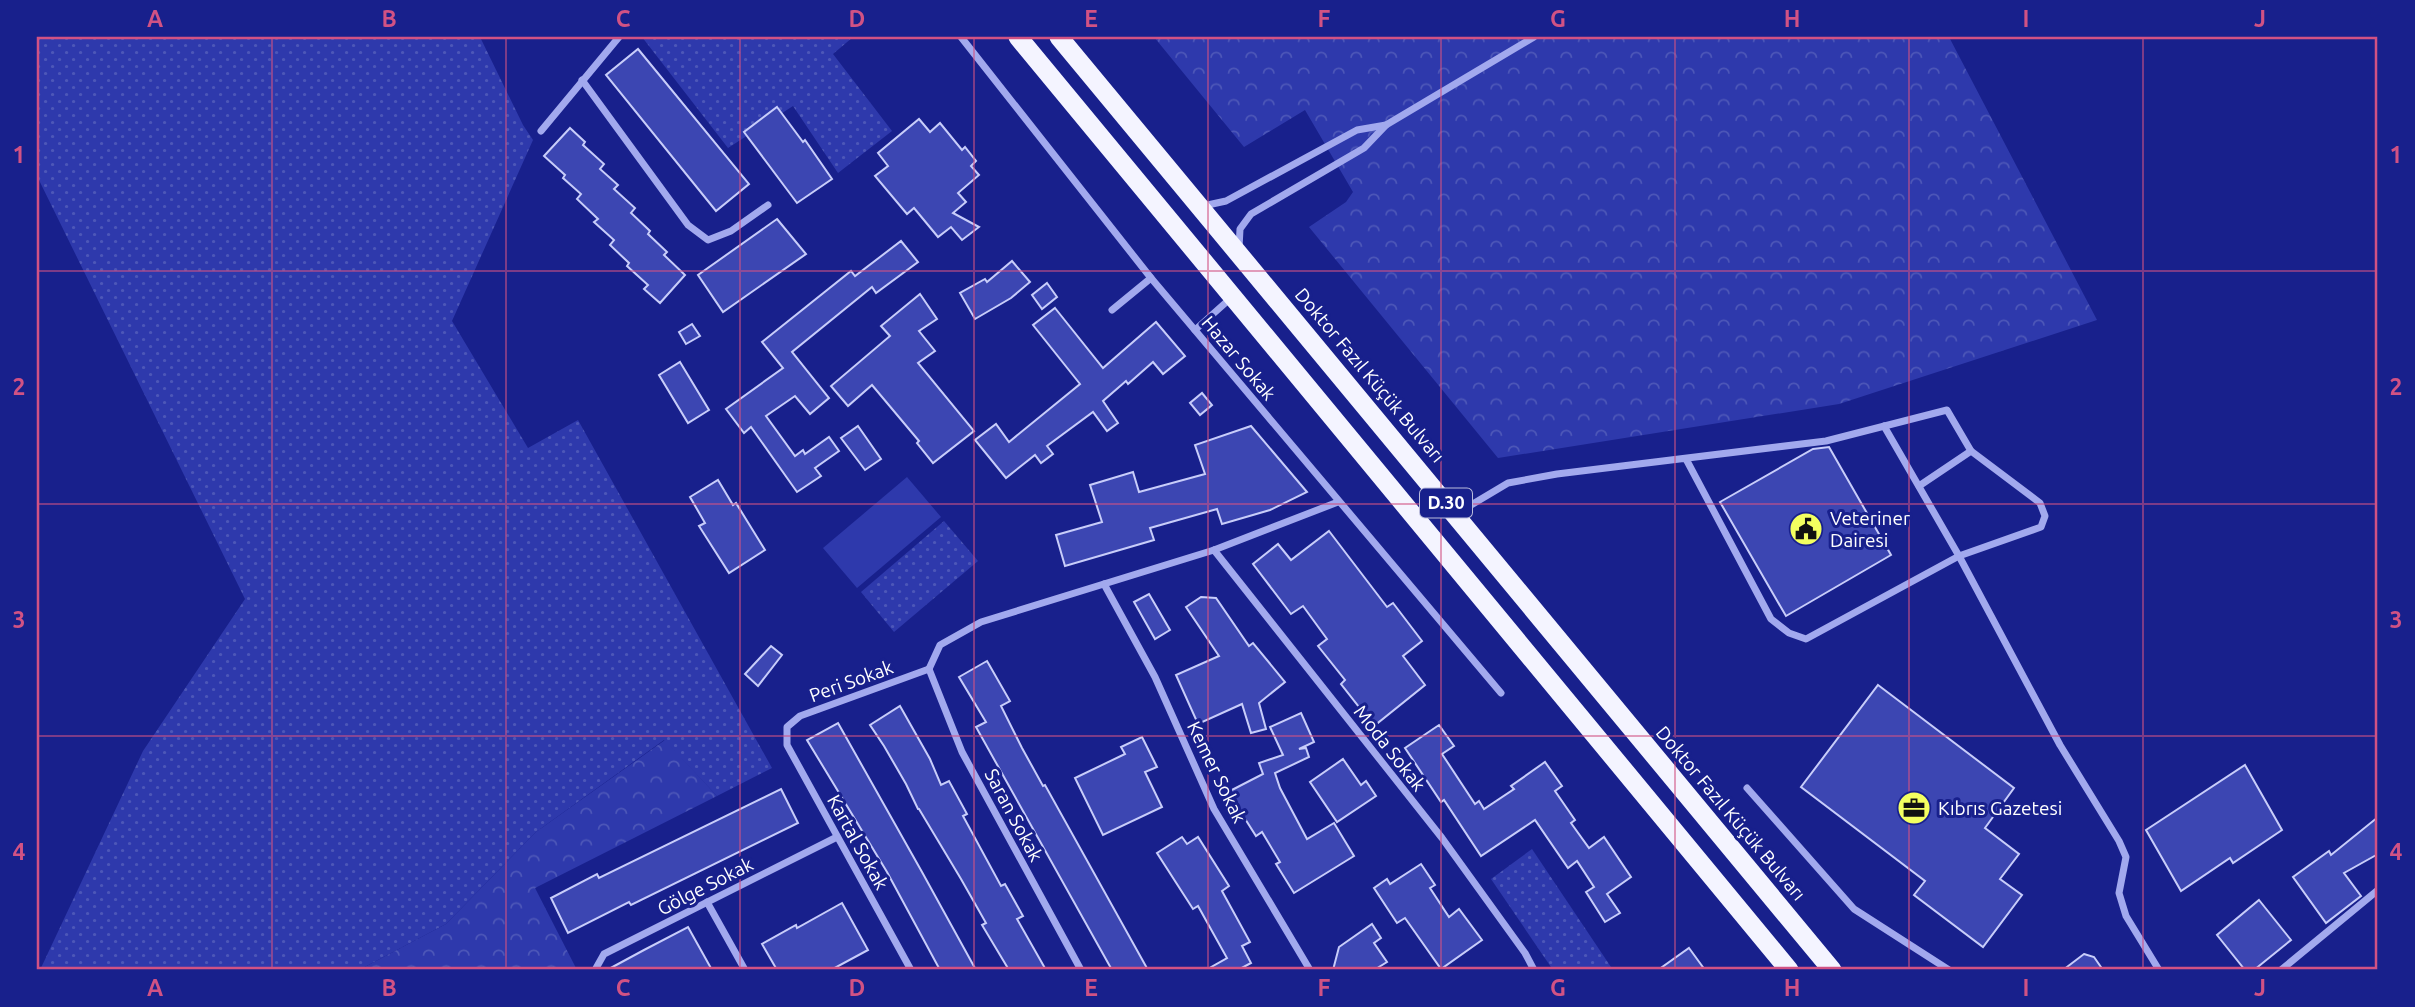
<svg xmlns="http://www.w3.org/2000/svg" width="2415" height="1007" viewBox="0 0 2415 1007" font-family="Ubuntu,sans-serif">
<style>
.grass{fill:url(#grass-dots)}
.forest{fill:url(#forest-crowns)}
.garden{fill:#2e39ac}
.building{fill:#3c46b2;stroke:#c8cdfa;stroke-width:2}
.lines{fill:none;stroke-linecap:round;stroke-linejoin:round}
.minor{stroke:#a2a9ee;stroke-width:7}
.trunk{stroke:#f4f4ff;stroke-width:19}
.grid{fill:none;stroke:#d15284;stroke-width:2;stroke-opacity:0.55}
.labels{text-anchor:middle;stroke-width:6;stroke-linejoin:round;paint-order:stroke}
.shield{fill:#18208c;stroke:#babcdc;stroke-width:2}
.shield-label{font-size:18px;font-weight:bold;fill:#fff}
.street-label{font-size:19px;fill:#fff;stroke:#18208c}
.poi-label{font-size:19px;fill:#fff;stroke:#18208c;text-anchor:start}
.neatline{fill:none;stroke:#d15284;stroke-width:2.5}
.grid-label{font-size:23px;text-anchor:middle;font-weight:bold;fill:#d15284}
</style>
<defs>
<pattern id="grass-dots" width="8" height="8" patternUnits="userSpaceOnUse" patternTransform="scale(1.75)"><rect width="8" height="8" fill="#2e39ac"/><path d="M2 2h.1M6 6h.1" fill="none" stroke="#4d57b8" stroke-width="1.8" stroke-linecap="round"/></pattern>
<pattern id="forest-crowns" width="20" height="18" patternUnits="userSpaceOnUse" patternTransform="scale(1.75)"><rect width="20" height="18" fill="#2e39ac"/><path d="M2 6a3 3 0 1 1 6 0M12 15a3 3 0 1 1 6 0" fill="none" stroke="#4d57b8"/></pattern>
</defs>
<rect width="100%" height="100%" fill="#18208c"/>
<g class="grass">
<path d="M37,37H480L523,125L533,140L452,321L528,448L578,420L772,768L717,796L664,740L536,832L446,924L359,970H40L143,751L245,599L37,176Z"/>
<path d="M642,37H853L833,54L892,131L838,173L793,106L728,148Z"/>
<path d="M944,521L978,561L894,632L861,592Z"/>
<path d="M1532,849L1613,970H1553L1491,879Z"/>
</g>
<g class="forest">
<path d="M1154,37H1949L2097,320L1839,404L1498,458L1309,227L1346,202L1353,192L1305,110L1244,147Z"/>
<path d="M665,740L717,796L535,888L577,970H359L446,924L536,832Z"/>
</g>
<path class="garden" d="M907,477L941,517L857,588L823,548Z"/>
<g class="building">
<path d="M638,49L749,184L716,211L606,75Z"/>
<path d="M777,107L803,142L805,140L832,179L797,203L744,132Z"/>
<path d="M919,119L930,132L940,123L962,150L965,147L976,161L971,166L979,175L958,193L966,202L953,213L979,227L962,240L951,227L938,237L914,208L907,214L875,176L888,166L878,153Z"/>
<path d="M570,128L585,142L583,145L604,164L600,169L618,185L614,189L635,208L631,213L650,231L648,234L667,252L664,255L685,275L660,303L644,289L648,285L627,266L629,263L610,245L614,240L594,222L598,219L577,199L581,194L563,178L565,175L544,156Z"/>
<path d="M777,219L806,254L723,312L698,275Z"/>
<path d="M901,241L918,262L876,293L872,287L792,352L829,398L810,414L795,396L766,416L795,456L803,450L805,454L829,437L839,451L815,468L821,476L797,492L751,427L744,433L726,409L783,368L762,342L851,271L855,276Z"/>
<path d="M1012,261L1030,282L1011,298L975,319L960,293L985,279L987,282Z"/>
<path d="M1047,283L1057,297L1042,309L1032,295Z"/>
<path d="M920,294L937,319L919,331L935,351L918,363L974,431L933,463L917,443L919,441L872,385L848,406L831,386L890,336L881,326Z"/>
<path d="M1055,308L1103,368L1156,322L1185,356L1163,374L1153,362L1128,384L1126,381L1103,401L1118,423L1107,431L1093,412L1047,446L1053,454L1041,463L1035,455L1006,478L975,440L996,424L1009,442L1080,384L1033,325Z"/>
<path d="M692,324L700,336L686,344L679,332Z"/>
<path d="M680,362L709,410L688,423L659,375Z"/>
<path d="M1202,393L1212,405L1200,415L1190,403Z"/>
<path d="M858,426L881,459L865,470L841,438Z"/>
<path d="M1251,426L1307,492L1270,510L1222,524L1217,509L1150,528L1154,540L1065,566L1056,535L1102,522L1090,485L1133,472L1139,492L1205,474L1195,445Z"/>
<path d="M1829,447L1891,555L1786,616L1720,502L1813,449Z"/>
<path d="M718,480L733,505L736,503L765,550L729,573L699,526L705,523L690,497Z"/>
<path d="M1329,531L1387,607L1393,603L1422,641L1403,656L1425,685L1374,726L1341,684L1345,680L1318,646L1327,639L1303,606L1291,614L1253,564L1278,544L1291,560Z"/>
<path d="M1149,594L1170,630L1155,639L1134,602Z"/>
<path d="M1201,597L1216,598L1249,646L1253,643L1285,682L1259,703L1266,729L1251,733L1242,704L1198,724L1176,675L1219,656L1186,607Z"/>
<path d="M771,646L782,655L758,686L745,674Z"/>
<path d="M987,661L1010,701L1001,706L1022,748L1043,786L1045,785L1148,970H1112L976,727L986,722L959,677Z"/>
<path d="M1878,685L2014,788L1985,828L2019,854L2000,879L2022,895L1983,947L1914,895L1925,881L1801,787Z"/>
<path d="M900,706L930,759L941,785L949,781L967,814L963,816L1001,886L1005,884L1023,916L1017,919L1046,970H1009L982,925L986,923L961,879L919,809H918L906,784L884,746L870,725Z"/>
<path d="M1301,713L1314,742L1299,749L1306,748L1309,757L1275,773L1280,788L1307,839L1334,823L1354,856L1294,893L1276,864L1280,862L1262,832L1256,836L1228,792L1263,774L1259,763L1283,755L1270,727Z"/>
<path d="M838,723L922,872L976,970H940L887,872L807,740Z"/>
<path d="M1439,725L1454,746L1442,754L1475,804L1479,801L1484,809L1514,789L1511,786L1545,762L1562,786L1555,791L1575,820L1571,823L1589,848L1604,837L1631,877L1607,894L1620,913L1605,922L1586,892L1594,887L1577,861L1568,868L1535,820L1481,856L1444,800L1441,802L1405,748Z"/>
<path d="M1142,737L1157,767L1145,772L1162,807L1103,835L1075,778L1125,754L1121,747Z"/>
<path d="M1343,759L1361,785L1366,781L1376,796L1337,822L1310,782Z"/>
<path d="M2245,765L2282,830L2233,863L2230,858L2181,891L2146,830Z"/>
<path d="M781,789L798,823L631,905L629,902L568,933L551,898L597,874L599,878Z"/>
<path d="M2378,817V854L2344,873L2361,896L2326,923L2293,877L2329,851L2331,855Z"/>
<path d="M1182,837L1187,844L1198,837L1229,886L1222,891L1250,942L1242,946L1251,963L1238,970H1206L1227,958L1198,906L1193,909L1157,853Z"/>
<path d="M1421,864L1435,885L1430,888L1449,917L1459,909L1482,940L1441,969L1405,918L1397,923L1374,888L1387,879L1390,884Z"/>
<path d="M2259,900L2291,940L2254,970H2245L2217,935Z"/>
<path d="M842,903L868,950L831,970H777L762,944L796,925L797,928Z"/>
<path d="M1372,924L1381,938L1374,943L1387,962L1374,970H1333L1339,947Z"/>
<path d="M688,927L712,970H607L644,950Z"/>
<path d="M1689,948L1705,970H1658Z"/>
<path d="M2084,954L2094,957L2103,970H2063Z"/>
</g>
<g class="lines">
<g class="minor">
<path d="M961,37L1151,278L1501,693"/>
<path d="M582,80L688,225L708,240L731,231L768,205"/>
<path d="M541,131L619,37"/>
<path d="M1203,206L1226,201L1357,130L1386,125"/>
<path d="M1239,248L1240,229L1251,214L1364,148L1386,125L1534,37"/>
<path d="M1112,310L1151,278"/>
<path d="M1195,330L1232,297"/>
<path d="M1884,426L1959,556L2060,745L2119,841L2126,857L2119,893L2126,916L2159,970"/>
<path d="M1919,486L1971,451"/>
<path d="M1456,514L1508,483L1557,474L1826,441L1947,410L1971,451L2040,503L2045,516L2041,527L1959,556L1806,639L1789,633L1771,619L1686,459"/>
<path d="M1214,550L1442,838L1525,953L1534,970"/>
<path d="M1104,584L1155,677L1214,809L1310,970"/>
<path d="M929,669L940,645L981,622L1214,550L1338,502"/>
<path d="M929,669L962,752L1081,970"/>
<path d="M1747,788L1854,909L1949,970"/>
<path d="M707,902L745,970"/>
<path d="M595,970L604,954L837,837"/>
<path d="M911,970L787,745V727L800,716L929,669"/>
<path d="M2281,970L2378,890"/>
</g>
<g class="trunk">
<path d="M1018,37L1789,970"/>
<path d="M1059,37L1832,970"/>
</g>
</g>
<path class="grid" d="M272,37V970M506,37V970M740,37V970M974,37V970M1208,37V970M1441,37V970M1675,37V970M1909,37V970M2143,37V970M37,271H2378M37,504H2378M37,736H2378"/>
<defs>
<symbol id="civic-disc" viewBox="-11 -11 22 22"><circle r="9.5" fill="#f3ff60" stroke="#18208c"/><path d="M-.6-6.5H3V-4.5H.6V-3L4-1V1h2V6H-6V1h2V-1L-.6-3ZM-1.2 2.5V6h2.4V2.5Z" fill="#111"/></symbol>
<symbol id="office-disc" viewBox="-11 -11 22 22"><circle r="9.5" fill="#f3ff60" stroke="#18208c"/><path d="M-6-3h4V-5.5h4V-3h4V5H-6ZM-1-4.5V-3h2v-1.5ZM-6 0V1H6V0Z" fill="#111"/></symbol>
</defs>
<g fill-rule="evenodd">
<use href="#civic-disc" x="1787" y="510" width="38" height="38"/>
<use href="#office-disc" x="1895" y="789" width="38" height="38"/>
</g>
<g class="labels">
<rect class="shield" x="1420" y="488.5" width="52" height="29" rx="5"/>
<g class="shield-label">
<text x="1446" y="509">D.30</text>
</g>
<g class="street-label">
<text transform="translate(1239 358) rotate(50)" y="7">Hazar Sokak</text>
<text transform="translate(1370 375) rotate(50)" y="7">Doktor Fazıl Küçük Bulvarı</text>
<text transform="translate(851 681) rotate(-20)" y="7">Peri Sokak</text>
<text transform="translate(1390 748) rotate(52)" y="7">Moda Sokak</text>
<text transform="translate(1217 772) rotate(64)" y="7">Kemer Sokak</text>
<text transform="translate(1731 813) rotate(50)" y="7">Doktor Fazıl Küçük Bulvarı</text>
<text transform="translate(1014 815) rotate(62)" y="7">Saran Sokak</text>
<text transform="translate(858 842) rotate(61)" y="7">Kartal Sokak</text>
<text transform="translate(705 886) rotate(-27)" y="7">Gölge Sokak</text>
</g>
<g class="poi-label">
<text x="1830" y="525">Veteriner<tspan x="1830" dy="22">Dairesi</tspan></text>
<text x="1938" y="815">Kıbrıs Gazetesi</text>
</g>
</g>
<rect width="2415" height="1007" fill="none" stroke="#18208c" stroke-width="77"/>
<rect x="38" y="38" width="2338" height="930" class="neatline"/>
<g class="grid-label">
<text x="155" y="27">A</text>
<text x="389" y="27">B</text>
<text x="623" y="27">C</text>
<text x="857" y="27">D</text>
<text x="1091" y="27">E</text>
<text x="1324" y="27">F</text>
<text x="1558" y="27">G</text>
<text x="1792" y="27">H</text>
<text x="2026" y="27">I</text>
<text x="2260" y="27">J</text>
<text x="19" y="163">1</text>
<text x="2396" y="163">1</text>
<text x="19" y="395">2</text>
<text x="2396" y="395">2</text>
<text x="19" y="628">3</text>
<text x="2396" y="628">3</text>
<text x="19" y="860">4</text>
<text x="2396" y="860">4</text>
<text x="155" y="996">A</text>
<text x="389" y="996">B</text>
<text x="623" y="996">C</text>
<text x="857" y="996">D</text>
<text x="1091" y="996">E</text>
<text x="1324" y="996">F</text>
<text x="1558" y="996">G</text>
<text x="1792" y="996">H</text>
<text x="2026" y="996">I</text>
<text x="2260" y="996">J</text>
</g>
</svg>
